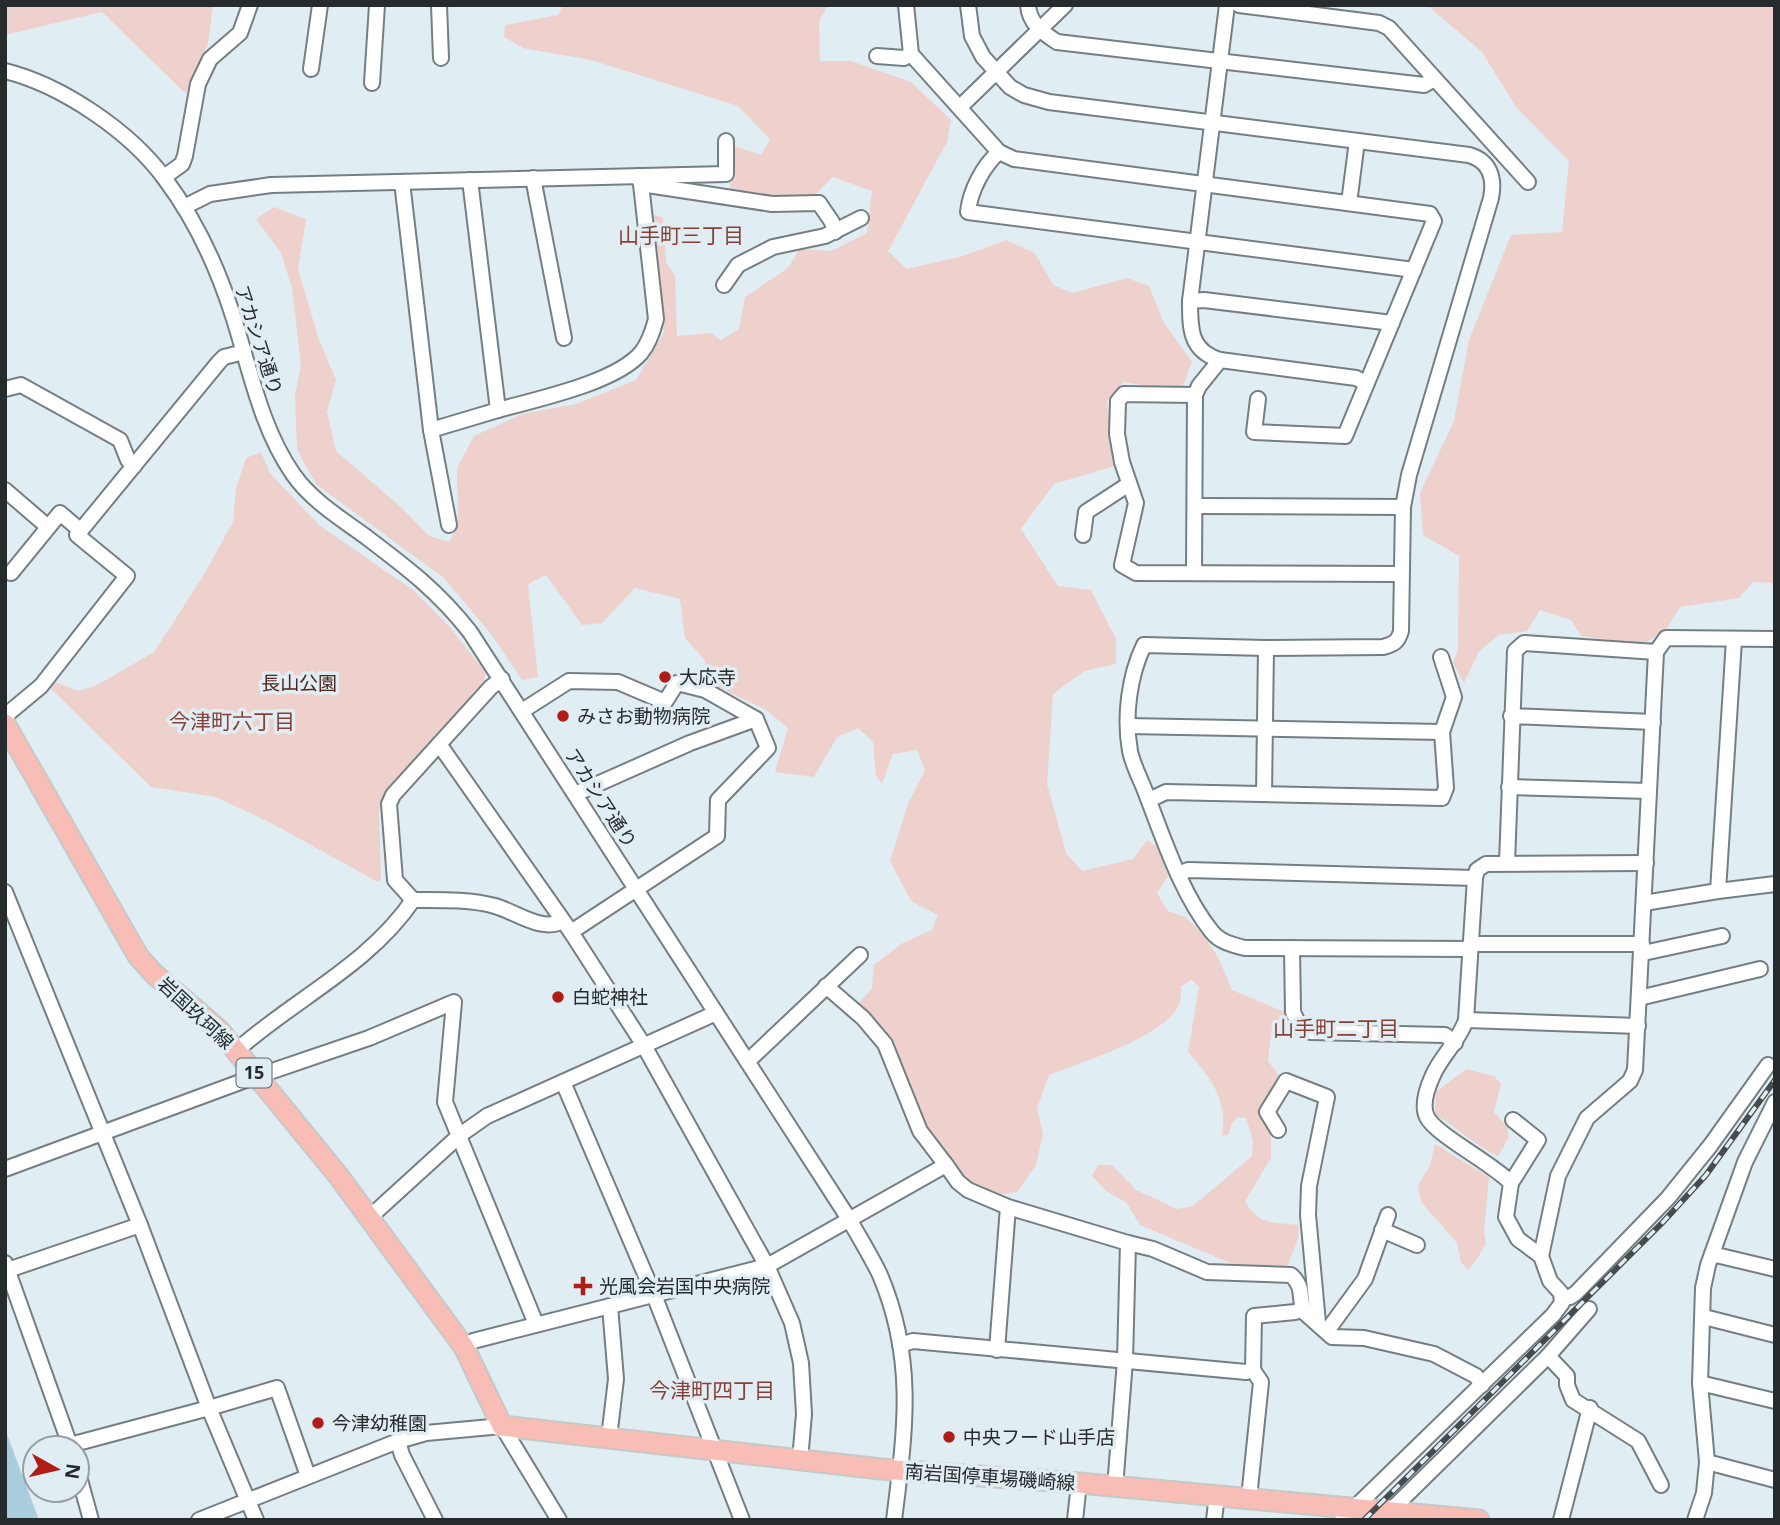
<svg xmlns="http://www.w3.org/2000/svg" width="1780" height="1525" viewBox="0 0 1780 1525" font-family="'Noto Sans','Noto Sans JP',sans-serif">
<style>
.green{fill:#eed1cc}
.water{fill:#a9cddc}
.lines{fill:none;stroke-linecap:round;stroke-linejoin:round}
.minor-casing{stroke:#747f84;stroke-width:18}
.major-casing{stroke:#c7c8c8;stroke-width:23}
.minor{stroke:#fff;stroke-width:14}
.major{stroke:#f8bdb5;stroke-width:19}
.rail-casing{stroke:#454b4e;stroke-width:6}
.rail{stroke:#e0edf2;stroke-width:3.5;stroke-dasharray:10;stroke-linecap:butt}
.poi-dot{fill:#ae1d18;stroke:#e0edf2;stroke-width:2.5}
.labels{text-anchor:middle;stroke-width:7;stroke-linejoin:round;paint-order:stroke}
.shield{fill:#e0edf2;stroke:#5e6568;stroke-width:2}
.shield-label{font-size:18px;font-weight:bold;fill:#262b2d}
.street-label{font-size:19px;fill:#262b2d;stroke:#e0edf2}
.poi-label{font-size:19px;fill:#262b2d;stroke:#e0edf2;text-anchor:start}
.park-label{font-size:19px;fill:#53231d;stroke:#e0edf2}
.neighbourhood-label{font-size:21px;fill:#873f37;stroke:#e0edf2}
</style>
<rect width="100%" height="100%" fill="#e0edf2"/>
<g class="green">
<path d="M5,5H213L208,44L186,94L102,12L5,35Z"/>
<path d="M563,5H828L819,22L820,61H851L911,82L951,120L947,142L888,251L907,269L963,256L1006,240L1035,253L1053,285L1072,293L1127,278L1149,286L1164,323L1192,362L1181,391L1123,382L1107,402L1115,466L1054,484L1021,529L1058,586L1091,590L1116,639V664L1084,671L1053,694L1047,784L1066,853L1082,871L1133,859L1147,840L1157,847L1168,876L1157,893L1168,911L1185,917L1200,931L1218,957L1232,990L1289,1014L1271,1033L1268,1061L1280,1077L1258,1110L1271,1130V1158L1245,1201C1258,1226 1275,1222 1299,1225L1298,1239L1287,1267L1235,1265L1140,1225L1126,1202L1106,1191L1092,1176L1098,1165H1112L1136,1190L1177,1209L1193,1206L1252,1156L1253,1141L1246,1118L1238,1117L1232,1123L1228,1135L1222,1136C1228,1100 1211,1078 1188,1052L1199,987L1192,980L1181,986C1181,991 1181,997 1180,1002C1170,1036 1080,1062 1049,1075L1037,1108L1043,1134L1036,1165L1017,1192L996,1195L963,1178L924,1124L864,1016L859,1003L872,988L874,965L901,944L932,930L938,915L911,901L890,861L908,804L925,770L917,750L893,754L882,784L876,776L873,742L858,728L837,737L814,777L775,772L788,728L766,710L712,684L704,659L685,638L680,599L635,588L602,623L582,625L546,575L528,584L538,677L522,680L491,634L444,578L317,485L297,450L295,395L301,365L292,288L281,253L256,219L274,207L306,219L298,269L318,337L336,380L327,412L336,451L403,509L429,536L449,542L458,525L457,468L474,436L522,414L576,404L636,380L664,333L654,240V215L663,218L666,262L675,276L677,336L711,333L721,340L739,329L745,297L788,268L800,249L831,251L867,233L872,191L833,177L813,197L771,196L730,189L735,146L761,155L770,139L738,106L591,60L523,48L504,37L505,25L558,15Z"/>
<path d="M1427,5H1775V583L1753,582L1739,598L1680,607L1667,628L1644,644L1581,636L1571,620L1540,610L1527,631L1499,635L1479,651L1464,683L1453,663L1458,649L1459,556L1423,535L1420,493L1454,421L1469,340L1511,235L1562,232L1569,161L1516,107L1482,52Z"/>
<path d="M261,452L270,473L319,525L413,590L449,626L486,673L483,685L383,796L379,810L381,878L378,882L271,823L216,797L151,787L49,687L53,681L79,691L97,685L154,652L202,578L233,522L236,489L246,458Z"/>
<path d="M1466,1069L1494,1076L1501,1084L1494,1112L1507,1127L1509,1137L1498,1156C1475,1146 1457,1127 1435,1114L1436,1092Z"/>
<path d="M1435,1144L1489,1177L1484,1231L1486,1244L1477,1259L1468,1270L1461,1262L1457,1243L1421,1202L1418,1186L1430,1165Z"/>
</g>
<path class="water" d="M5,1429L39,1520H5Z"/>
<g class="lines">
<defs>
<g id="minor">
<path d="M439,5L441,58"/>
<path d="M906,5L911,54L999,152L1014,159L1430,214L1434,221L1345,436L1254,432L1258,399"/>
<path d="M968,5L972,36L983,57L1010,87L1024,95L1049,102L1469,155C1490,161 1495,178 1491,198L1409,475L1403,507L1401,631C1398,642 1394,644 1383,647L1266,648L1144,645C1129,676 1124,717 1130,751C1133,766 1142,782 1147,796C1164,840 1182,895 1212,932C1220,942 1233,945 1245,948L1470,949"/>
<path d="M1028,5C1029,23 1043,33 1057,42L1424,85L1434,79"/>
<path d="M1227,5L1190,301C1190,329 1190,351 1220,360L1356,378L1366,383"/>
<path d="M1239,5L1379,23L1389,28L1528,182"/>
<path d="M877,56L904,58L911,54"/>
<path d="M311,69L320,5"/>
<path d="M5,71C62,85 131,132 165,179C195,219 218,269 233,316C250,369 261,428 293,474C311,500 340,518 365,536C406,567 438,591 470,632L849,1219C859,1237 871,1256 880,1275C916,1360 905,1432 894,1520"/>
<path d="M372,83L377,5"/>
<path d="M960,107L1065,5"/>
<path d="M999,152C983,166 970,191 968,212L1414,270"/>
<path d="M164,177L182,164L185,156L198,84L210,59L240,33L250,5"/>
<path d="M533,178L564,338"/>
<path d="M402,182L431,430L449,525"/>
<path d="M641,184L772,204L819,203L832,222L835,232"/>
<path d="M1349,203L1357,141"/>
<path d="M184,207L210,194L271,185L726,174V141"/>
<path d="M724,285L738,265L773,247L825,236L861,218"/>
<path d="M1190,301L1204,300L1392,323"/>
<path d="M5,389L21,385L120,440L128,460L134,466"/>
<path d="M1195,395L1124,394L1118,401L1117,434L1122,462L1136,503L1122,565L1136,573L1401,574"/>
<path d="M498,410C537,399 615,383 641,353C649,343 653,331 656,319L641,184L638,176"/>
<path d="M431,430L498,410L470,180"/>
<path d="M5,490L48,527"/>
<path d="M1195,506L1403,507"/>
<path d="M1083,535L1086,512L1129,484"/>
<path d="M11,573L60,513L81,531"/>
<path d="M1194,573L1195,395L1199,386L1220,360"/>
<path d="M502,679L491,687L393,795L389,804L395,880L413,900C439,900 470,899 495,906C514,911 543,933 562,921"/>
<path d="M522,711L569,681L618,682L665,702L677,683L705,690L756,719L768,748L718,800L717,836L571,932"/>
<path d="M5,716L41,686L127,576L77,535L219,362L224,357L244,352"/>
<path d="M1511,716L1653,722"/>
<path d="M1128,726L1442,732"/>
<path d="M439,744L571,932L643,1044L767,1266L792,1323L801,1363L804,1414L800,1460"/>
<path d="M1509,787L1649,791"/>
<path d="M575,794L690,743L756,719"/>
<path d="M1264,794L1266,648"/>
<path d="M1149,800L1166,792L1442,798L1446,788L1442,732L1454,697L1441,657"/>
<path d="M1507,863L1515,651L1524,643L1656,652"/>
<path d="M1178,874L1188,870L1475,878"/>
<path d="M1718,891L1734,640"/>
<path d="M5,892L140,1225L209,1408L256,1520"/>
<path d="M1644,903L1718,891L1775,884"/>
<path d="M1470,944H1642"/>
<path d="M1292,948L1293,1012L1300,1027L1311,1032L1445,1035L1455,1043"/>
<path d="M1642,951L1648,952L1722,936"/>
<path d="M826,986L863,1018L885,1044L920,1131L946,1165"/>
<path d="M1639,998L1760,969"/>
<path d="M1466,1020L1638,1026"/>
<path d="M236,1051C293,1000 369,965 413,900"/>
<path d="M748,1061L860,955"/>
<path d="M563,1082L654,1295L742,1520"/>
<path d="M1278,1130L1267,1112L1286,1081L1327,1097L1309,1186L1308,1215L1318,1323"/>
<path d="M5,1169L243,1081L369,1038L454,1002L445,1102L536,1324"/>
<path d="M1511,1183L1538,1140L1513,1120"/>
<path d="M370,1217L460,1135L487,1116L716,1013"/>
<path d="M1382,1230L1417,1245"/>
<path d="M1128,1243L1153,1249L1207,1272L1291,1275C1306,1289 1297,1297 1305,1313L1332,1337L1364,1338L1434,1354L1476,1376L1482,1385"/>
<path d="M1712,1254L1775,1269"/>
<path d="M1541,1256L1558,1176L1587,1118L1630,1081L1635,1070L1656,652L1666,638L1775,639"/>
<path d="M5,1263L71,1448"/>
<path d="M8,1270L140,1225"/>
<path d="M1562,1298L1570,1297L1576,1293L1668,1198L1710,1146L1768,1065"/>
<path d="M1703,1319L1708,1318L1775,1335"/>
<path d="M1327,1331L1365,1279L1388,1215"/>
<path d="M900,1345L913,1341L1246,1372L1253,1370L1261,1382L1249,1498"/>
<path d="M464,1347L473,1341L767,1266L946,1165L958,1182L968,1190L1008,1207L1128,1243L1125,1361L1115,1487"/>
<path d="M997,1350L1008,1207"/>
<path d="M1548,1356L1567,1376V1385L1573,1400L1638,1441L1661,1485"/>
<path d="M1253,1370L1254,1316L1295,1312L1303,1309"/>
<path d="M1700,1383L1775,1401"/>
<path d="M609,1438L616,1379L610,1306"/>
<path d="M398,1441L402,1455L435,1520"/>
<path d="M70,1445L209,1408L277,1388L308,1476"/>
<path d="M1707,1462L1775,1480"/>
<path d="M77,1469L91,1520"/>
<path d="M1386,1515L1548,1356L1589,1309"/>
<path d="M199,1520L398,1441L426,1433L502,1426L559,1520"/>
<path d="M1075,1520L1079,1483"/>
<path d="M1214,1520L1217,1495"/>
<path d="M1342,1520L1553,1315L1562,1303L1561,1293L1550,1281L1541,1256L1518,1239L1506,1217L1511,1183C1492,1163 1436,1135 1427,1117C1421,1105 1428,1086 1433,1075C1442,1055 1459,1041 1466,1020L1475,878L1477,870L1486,864L1646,863"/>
<path d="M1561,1520L1590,1408"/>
<path d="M1695,1520L1704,1493L1707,1462L1700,1383L1703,1288L1708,1265L1745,1162L1775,1102"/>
</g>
<path id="major" d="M5,724L138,956L153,973L219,1030L337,1174L464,1347L502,1426L881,1469L1079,1483L1479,1520"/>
</defs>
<use href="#minor" class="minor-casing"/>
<use href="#major" class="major-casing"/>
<use href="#minor" class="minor"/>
<use href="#major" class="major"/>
<defs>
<path id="rail" d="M1364,1520L1663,1222L1706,1175L1775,1080"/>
</defs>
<use href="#rail" class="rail-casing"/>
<use href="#rail" class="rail"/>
</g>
<g class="poi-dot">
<circle cx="665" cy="677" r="7"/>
<circle cx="563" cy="716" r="7"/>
<circle cx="558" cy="997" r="7"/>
<path d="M579.5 1275.5h7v7h7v7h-7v7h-7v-7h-7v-7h7z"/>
<circle cx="318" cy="1423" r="7"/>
<circle cx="949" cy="1437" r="7"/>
</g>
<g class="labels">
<rect class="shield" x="236.5" y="1058.5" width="35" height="29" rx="5"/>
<g class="shield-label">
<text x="254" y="1079">15</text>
</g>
<g class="street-label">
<text transform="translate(259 340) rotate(72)" y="7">アカシア通り</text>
<text transform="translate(601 798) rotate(57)" y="7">アカシア通り</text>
<text transform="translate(196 1013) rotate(43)" y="7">岩国玖珂線</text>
<text transform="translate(990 1477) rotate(4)" y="7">南岩国停車場磯崎線</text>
</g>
<g class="poi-label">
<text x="679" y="684">大応寺</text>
<text x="577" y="723">みさお動物病院</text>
<text x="572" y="1004">白蛇神社</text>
<text x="599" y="1293">光風会岩国中央病院</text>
<text x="332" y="1430">今津幼稚園</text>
<text x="963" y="1444">中央フード山手店</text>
</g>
<g class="park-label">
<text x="299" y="690">長山公園</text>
</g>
<g class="neighbourhood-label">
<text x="681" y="243">山手町三丁目</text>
<text x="232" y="729">今津町六丁目</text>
<text x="1336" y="1036">山手町二丁目</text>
<text x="712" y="1398">今津町四丁目</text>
</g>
</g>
<rect width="1780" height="1525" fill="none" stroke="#262b2d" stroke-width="14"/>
<g transform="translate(56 1469) rotate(98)"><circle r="33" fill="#e0edf2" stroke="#969fa3" stroke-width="2"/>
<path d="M0-5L12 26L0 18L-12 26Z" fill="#ae1d18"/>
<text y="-10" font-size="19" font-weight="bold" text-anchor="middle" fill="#262b2d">N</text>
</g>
</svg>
